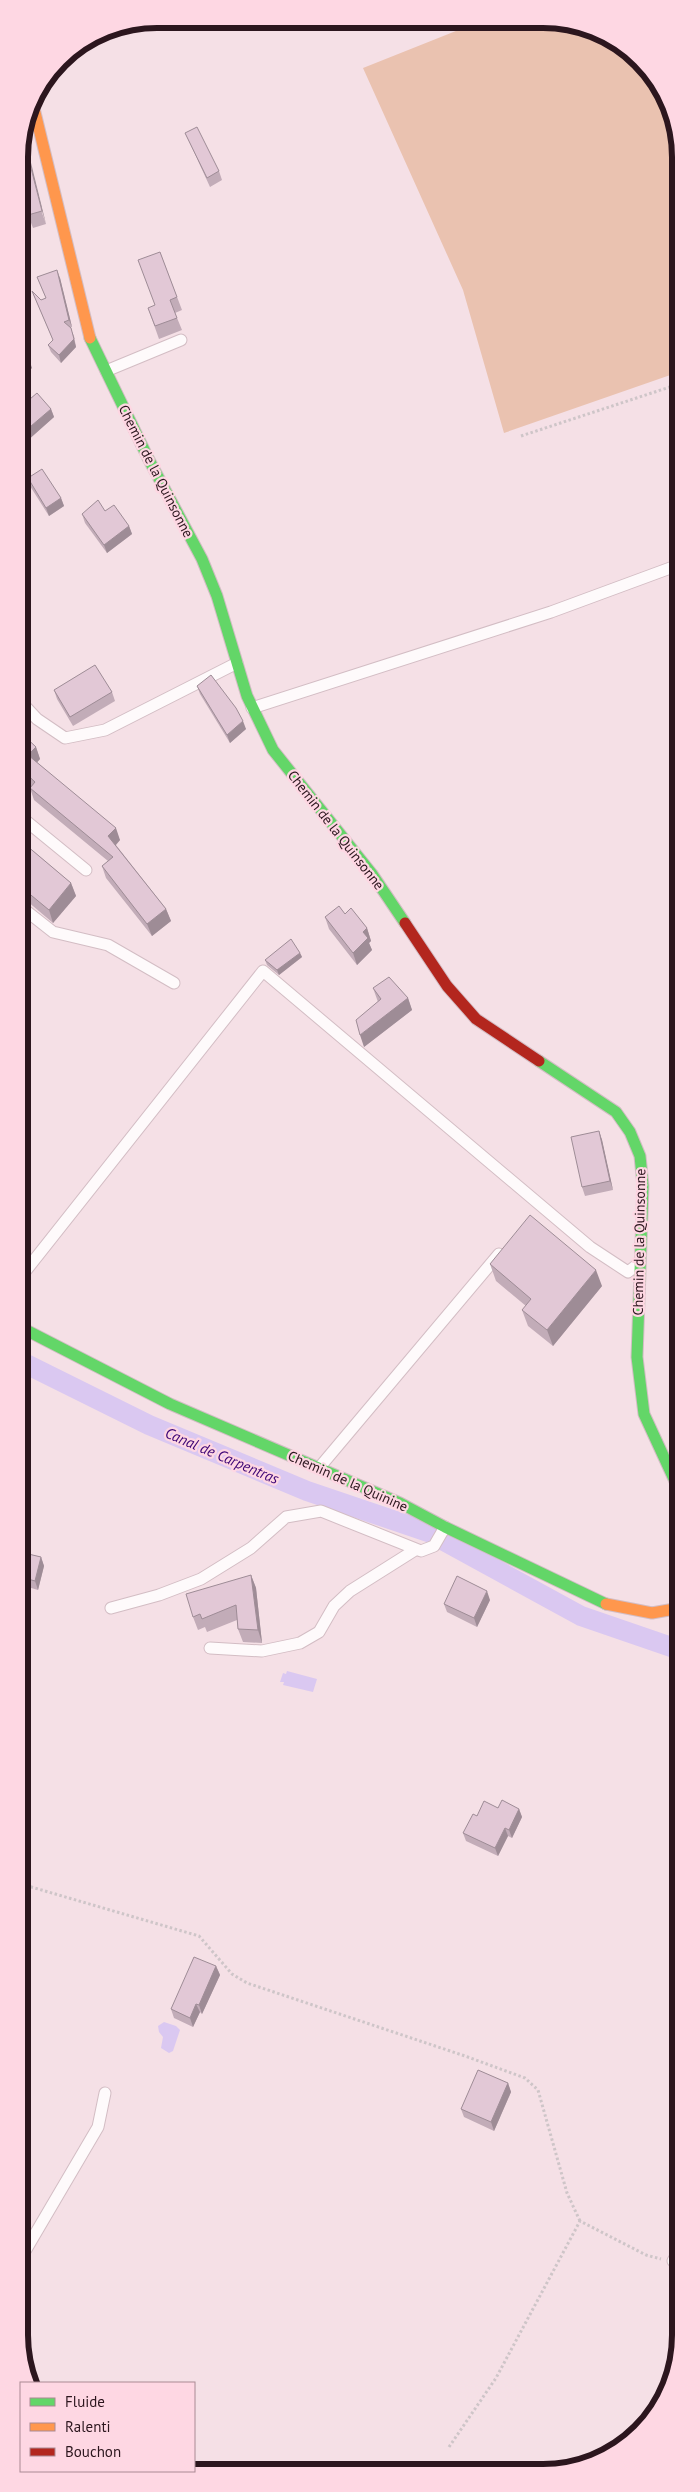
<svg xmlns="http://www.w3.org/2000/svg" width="700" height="2492" viewBox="0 0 700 2492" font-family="'PT Sans',sans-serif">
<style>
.green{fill:#eac2b0}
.water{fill:#dac8f1}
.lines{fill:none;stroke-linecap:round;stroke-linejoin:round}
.canal{stroke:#dac8f1;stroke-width:20}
.lane-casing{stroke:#d3bdc4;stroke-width:13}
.fast-casing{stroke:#d3bdc4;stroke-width:13}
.slow-casing{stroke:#d3bdc4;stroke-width:13}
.jam-casing{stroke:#d3bdc4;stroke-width:13}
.path{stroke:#cec5c8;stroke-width:3;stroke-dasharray:2.5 2.5;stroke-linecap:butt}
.lane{stroke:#fefafb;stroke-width:11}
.fast{stroke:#63d668;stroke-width:11}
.slow{stroke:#ff974d;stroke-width:11}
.jam{stroke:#b3261e;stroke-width:11}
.wall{fill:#c2acb8}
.shaded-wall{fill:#9e8c96}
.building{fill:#e2c8d6;stroke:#9e8c96}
.labels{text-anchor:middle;stroke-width:4.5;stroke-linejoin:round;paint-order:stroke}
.street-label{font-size:14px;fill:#2c161e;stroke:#fed7e3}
.water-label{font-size:15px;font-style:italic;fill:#3d0575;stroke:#fed7e3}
.rim{fill:none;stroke:#2c161e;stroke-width:6}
</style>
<rect width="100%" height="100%" fill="#f5e0e6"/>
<path class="green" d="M481,21H571L641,59L679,130V372L504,433L463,290L363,68Z"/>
<g class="water">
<path d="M287,1671L317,1679L313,1692L283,1685L284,1682H280L283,1673L286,1674Z"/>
<path d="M164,2022L176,2026L180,2030L173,2051L169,2053L161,2048L163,2037L159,2032L158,2026Z"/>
</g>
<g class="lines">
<g class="canal">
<path d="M20,1361L149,1425L307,1491L431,1533"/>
<path d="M444,1541L581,1616L680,1650"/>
</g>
<defs>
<g id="lane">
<path d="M106,371L181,340"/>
<path d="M23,704L37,719L65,738L105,730L237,663"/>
<path d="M252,708L551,612L673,567"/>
<path d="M20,789L24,793L20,800"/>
<path d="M20,816L86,870"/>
<path d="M20,906L53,932L108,945L174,983"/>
<path d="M20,1278L263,971L590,1247L628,1272L638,1264"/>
<path d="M319,1468L499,1254"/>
<path d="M111,1608L159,1595L201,1579L251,1548L286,1517L321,1511L421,1551L434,1546L445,1527"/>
<path d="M210,1648L262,1651L300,1643L319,1632L334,1606L350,1591L415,1550"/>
<path d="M21,2258L98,2127L105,2093"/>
<path d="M673,2261L681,2248"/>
</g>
<g id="fast">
<path d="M90,338L148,458L202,559L217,596L247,696L273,750L372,874L405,923"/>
<path d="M539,1061L616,1112L630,1132L640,1156L643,1186L637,1357L644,1414L680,1492"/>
<path d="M20,1327L170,1404L400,1503L445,1527L606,1604"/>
</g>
<g id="slow">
<path d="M32,100L90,338"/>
<path d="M606,1604L652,1613L680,1608"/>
</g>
<path id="jam" d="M405,923L447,986L476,1019L539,1061"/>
</defs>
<use href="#lane" class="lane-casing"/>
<use href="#fast" class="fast-casing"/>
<use href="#slow" class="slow-casing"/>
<use href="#jam" class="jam-casing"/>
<g class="path">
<path d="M521,436L679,384"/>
<path d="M21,1884L199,1936L232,1974L247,1983L465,2056L525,2078L538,2090L567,2193L580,2221"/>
<path d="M449,2447L496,2378L580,2221L646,2255L661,2259"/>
</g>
<use href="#lane" class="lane"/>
<use href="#fast" class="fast"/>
<use href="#slow" class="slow"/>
<use href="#jam" class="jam"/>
</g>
<g class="wall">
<path d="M185,133L219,171L222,180L210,187L189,141Z"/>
<path d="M19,148L46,224L33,228L28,215Z"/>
<path d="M160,252L182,310L175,313L182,330L159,339L148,308L155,306Z"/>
<path d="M37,277L60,278L72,327L70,328L74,336L76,347L61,363L51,352L48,345L53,340L32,291L41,300L46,298Z"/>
<path d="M19,392L30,399L51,409L54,417L27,441L19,432Z"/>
<path d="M28,478L61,498L64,506L49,516L30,486Z"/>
<path d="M105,511L129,526L132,534L107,553L85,523L82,514Z"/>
<path d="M197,686L246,729L230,743L200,694Z"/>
<path d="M54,690L112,692L115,701L73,726L57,699Z"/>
<path d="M20,733L36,747L40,759L37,762L120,840L116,845L166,909L171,921L152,936L106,878L102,866L108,861L34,800L30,788L31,787L20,776Z"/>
<path d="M20,840L71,883L76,896L53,923L20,895Z"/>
<path d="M325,917L367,928L371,941L369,943L372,950L357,965L329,929Z"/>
<path d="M300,953L302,957L279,975L267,965L265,960Z"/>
<path d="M373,988L408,998L412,1010L364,1047L378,1002Z"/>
<path d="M599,1131L602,1140L613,1190L585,1196L582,1187Z"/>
<path d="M490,1264L602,1286L553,1346L528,1326L522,1310L526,1306L496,1281Z"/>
<path d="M20,1552L41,1557L44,1566L38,1590L21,1585Z"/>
<path d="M251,1575L256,1588L262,1643L243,1642L238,1629L237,1620L207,1632L205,1627L198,1630L193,1617Z"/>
<path d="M490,1600L477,1627L447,1612L444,1604Z"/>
<path d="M498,1808L519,1809L522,1817L512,1838L508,1836L498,1856L466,1841L463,1833L477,1816Z"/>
<path d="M216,1966L220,1975L202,2014L200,2012L193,2027L174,2018L171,2009Z"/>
<path d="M508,2083L511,2092L494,2131L464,2117L461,2109Z"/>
</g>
<g class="shaded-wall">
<path d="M23,130L46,224L42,211L22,133Z"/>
<path d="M57,270L60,278L72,327L69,320Z"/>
<path d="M71,328L76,347L61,363L59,355Z"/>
<path d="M29,359L32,368L19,383V370Z"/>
<path d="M51,409L54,417L27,441L24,432Z"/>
<path d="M61,498L64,506L49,516L46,508Z"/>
<path d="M129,526L132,534L107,553L104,545Z"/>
<path d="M243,721L246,729L230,743L227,735Z"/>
<path d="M36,747L40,759L33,767L28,755Z"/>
<path d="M116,828L120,840L113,848L108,836Z"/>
<path d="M71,883L76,896L53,923L49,910Z"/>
<path d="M166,909L171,921L152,936L147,924Z"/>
<path d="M367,928L371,941L369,943L372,950L357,965L353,953L363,932Z"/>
<path d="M300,953L302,957L279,975L277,970Z"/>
<path d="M408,998L412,1010L364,1047L360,1035Z"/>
<path d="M599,1131L602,1140L613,1190L610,1181Z"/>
<path d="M596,1270L602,1286L553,1346L547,1330Z"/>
<path d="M41,1557L44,1566L38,1590L35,1581Z"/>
<path d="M251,1575L256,1588L262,1643L258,1630Z"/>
<path d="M487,1591L490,1600L477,1627L474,1618Z"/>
<path d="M519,1809L522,1817L512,1838L509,1830Z"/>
<path d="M505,1828L508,1836L498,1856L495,1848Z"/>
<path d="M216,1966L220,1975L202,2014L199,2005Z"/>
<path d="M196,2004L200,2012L193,2027L190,2018Z"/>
<path d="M508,2083L511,2092L494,2131L491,2122Z"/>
</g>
<g class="building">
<path d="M197,127L219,171L207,178L185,133Z"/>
<path d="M22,133L42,211L28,215L19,180V148Z"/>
<path d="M160,252L177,297L170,300L177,318L155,326L148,308L155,305L138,260Z"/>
<path d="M57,270L69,320L64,322L71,328L74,339L59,355L48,345L53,340L32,291L41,300L46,298L37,277Z"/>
<path d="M19,351L29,359L19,370Z"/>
<path d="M22,390L30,399L37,393L51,409L24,432L19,427V392Z"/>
<path d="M42,469L61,498L46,508L28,478Z"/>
<path d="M98,500L105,511L114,505L129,526L104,545L82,514Z"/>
<path d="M95,665L112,692L70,717L54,690Z"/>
<path d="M211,675L236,708L243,721L227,735L197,686Z"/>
<path d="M20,732L36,747L28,755L116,828L108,836L166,909L147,924L102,866L113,857L30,788L35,782L20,768Z"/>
<path d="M20,840L71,883L49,910L20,886Z"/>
<path d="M339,906L345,914L351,908L367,928L363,932L368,938L353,953L325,917Z"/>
<path d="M291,939L300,953L277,970L265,960Z"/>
<path d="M389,977L408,998L360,1035L356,1020L381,999L373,988Z"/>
<path d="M599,1131L610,1181L582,1187L571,1137Z"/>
<path d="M530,1215L596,1270L547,1330L522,1310L531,1299L490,1264Z"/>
<path d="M20,1552L41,1557L35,1581L21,1577Z"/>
<path d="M251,1575L258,1630L238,1629L236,1605L202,1619L200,1614L193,1617L186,1594Z"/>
<path d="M457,1576L487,1591L474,1618L444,1604Z"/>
<path d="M502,1800L519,1809L509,1830L505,1828L495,1848L463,1833L473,1814L477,1816L484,1801L498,1808Z"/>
<path d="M194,1957L216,1966L199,2005L196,2004L190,2018L171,2009Z"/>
<path d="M478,2070L508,2083L491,2122L461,2109Z"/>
</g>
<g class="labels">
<g class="street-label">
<text transform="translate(156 471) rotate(63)" y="5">Chemin de la Quinsonne</text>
<text transform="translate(336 830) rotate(52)" y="5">Chemin de la Quinsonne</text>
<text transform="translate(639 1242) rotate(-89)" y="5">Chemin de la Quinsonne</text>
<text transform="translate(348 1481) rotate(24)" y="5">Chemin de la Quinine</text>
</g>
<g class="water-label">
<text transform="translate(222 1456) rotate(23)" y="5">Canal de Carpentras</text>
</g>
</g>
<path d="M0 0H700V2492H0ZM157 28H543A129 129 0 0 1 672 157V2335A129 129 0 0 1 543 2464H157A129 129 0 0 1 28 2335V157A129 129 0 0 1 157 28Z" fill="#fed7e3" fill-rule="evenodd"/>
<path class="rim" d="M157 28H543A129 129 0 0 1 672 157V2335A129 129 0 0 1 543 2464H157A129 129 0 0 1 28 2335V157A129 129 0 0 1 157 28Z"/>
<rect x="20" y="2382" width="175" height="90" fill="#fed7e3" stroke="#aa8a94"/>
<rect x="30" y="2398" width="25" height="8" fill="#63d668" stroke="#aa8a94"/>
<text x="65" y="2407" font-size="15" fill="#2c161e">Fluide</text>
<rect x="30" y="2423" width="25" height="8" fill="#ff974d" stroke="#aa8a94"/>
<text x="65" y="2432" font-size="15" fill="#2c161e">Ralenti</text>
<rect x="30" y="2448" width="25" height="8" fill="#b3261e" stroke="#aa8a94"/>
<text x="65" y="2457" font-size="15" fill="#2c161e">Bouchon</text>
</svg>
